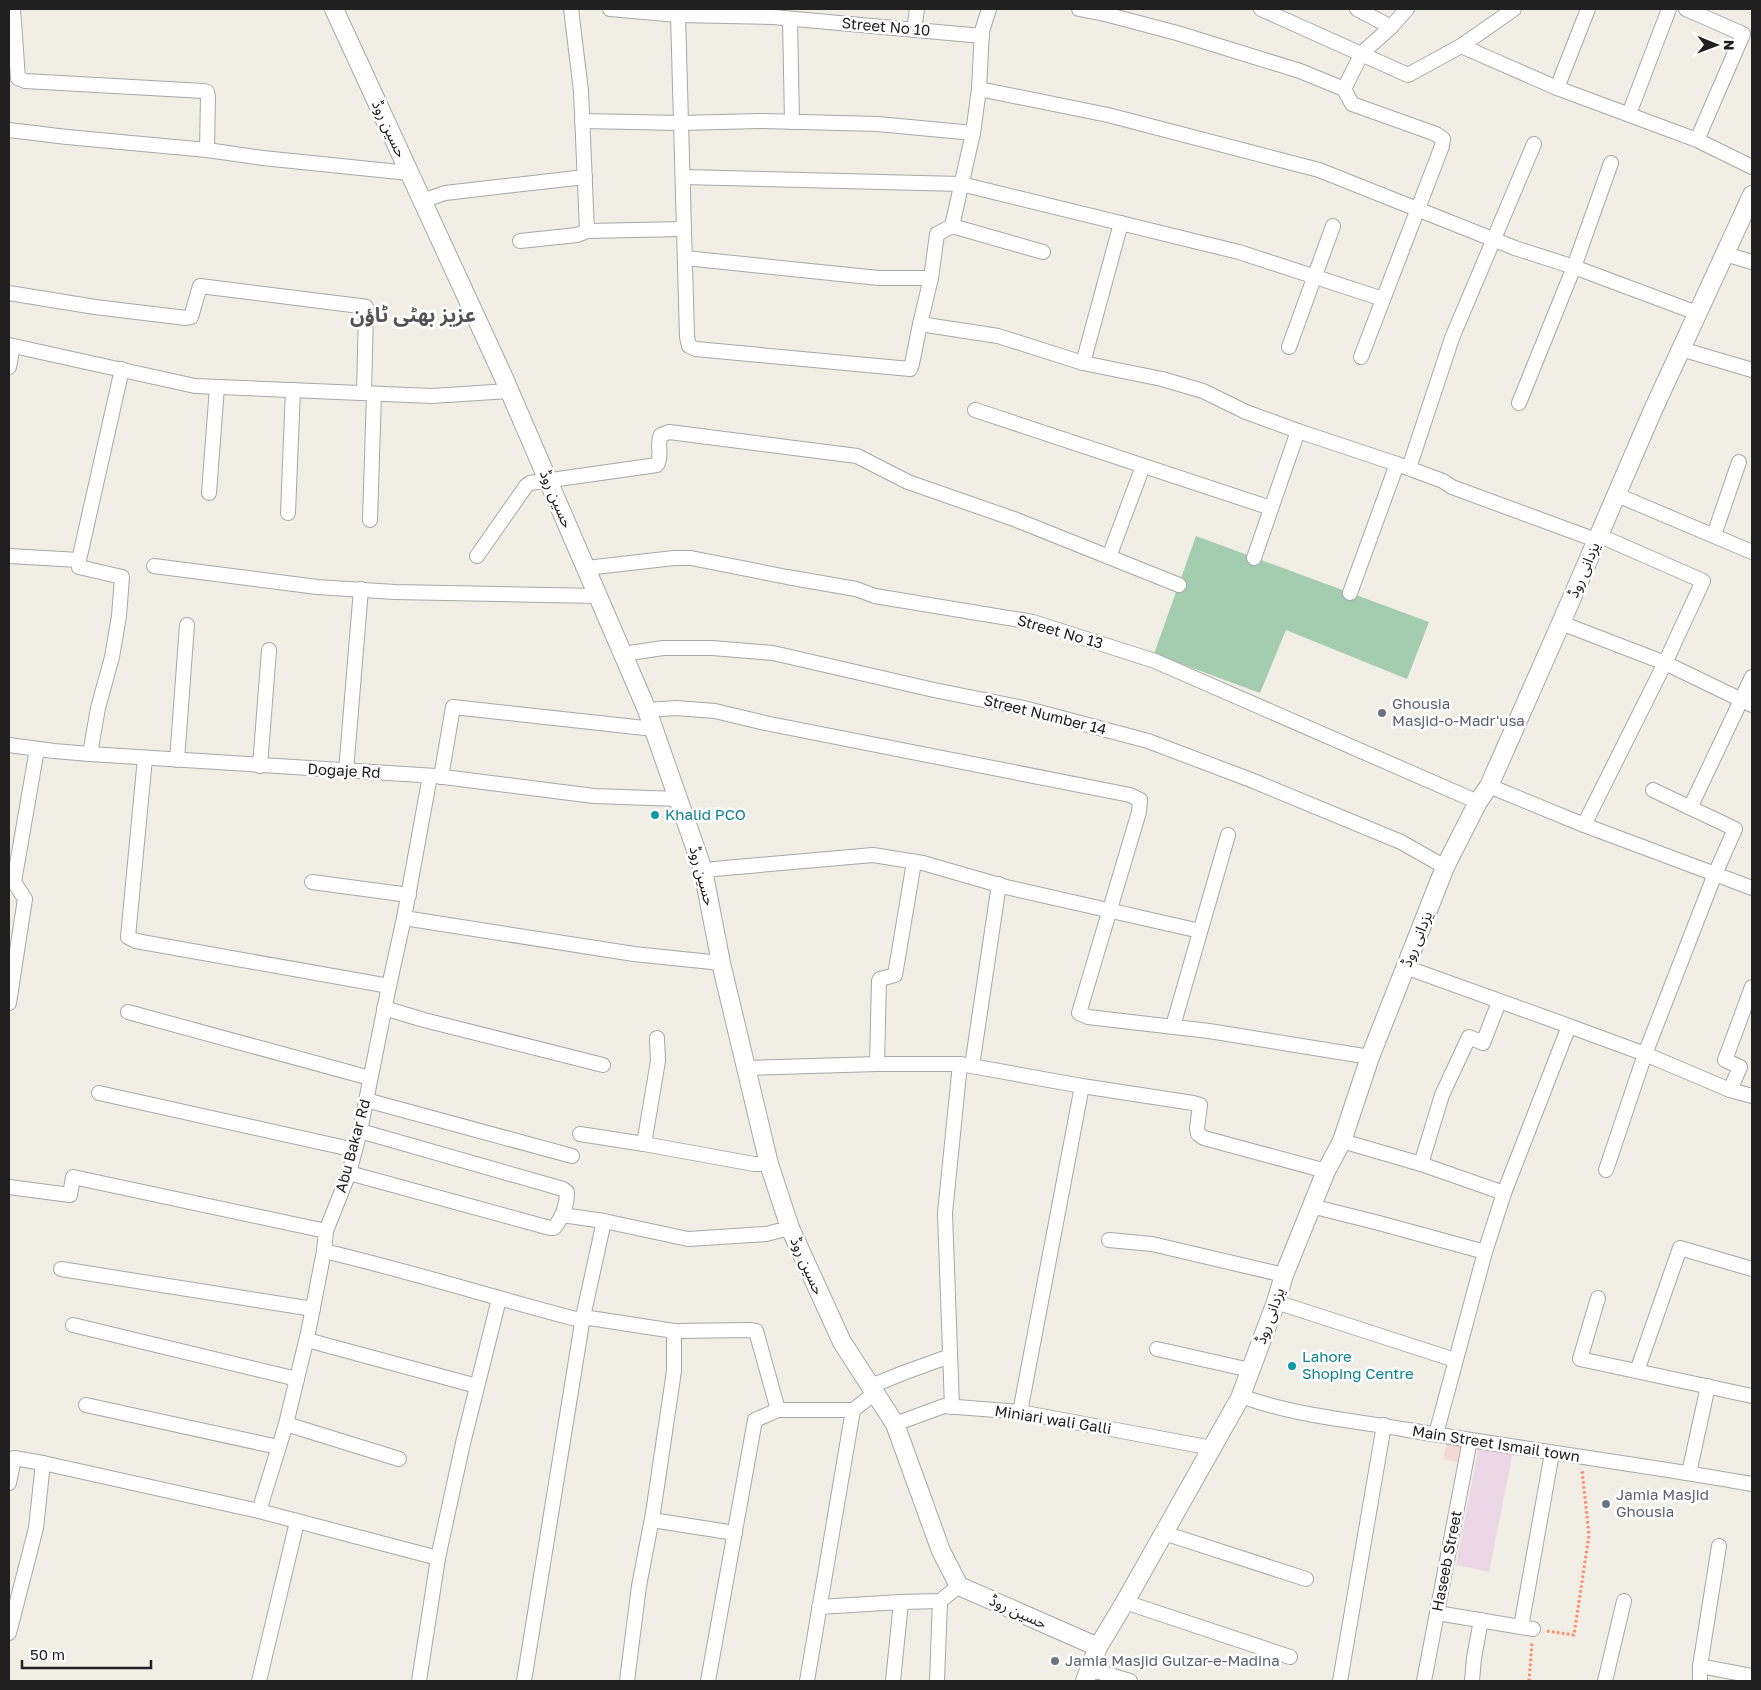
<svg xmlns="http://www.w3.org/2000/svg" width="1761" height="1690" viewBox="0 0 1761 1690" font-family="'Golos Text','Noto Sans Arabic',sans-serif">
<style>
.commercial{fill:#f3d8d3}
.industrial{fill:#ebd7e5}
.cemetery{fill:#a4ccaf}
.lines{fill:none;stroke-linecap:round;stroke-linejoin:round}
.minor-casing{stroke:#a7a7a7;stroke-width:16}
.tertiary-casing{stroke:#a7a7a7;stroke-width:20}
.path{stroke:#ff8a68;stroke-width:3;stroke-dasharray:2.5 2.5;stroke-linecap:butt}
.minor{stroke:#fff;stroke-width:14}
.tertiary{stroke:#fff;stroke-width:18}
.worship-dot{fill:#6b7280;stroke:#fff;stroke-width:2}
.culture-dot{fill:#0f9aa8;stroke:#fff;stroke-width:2}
.labels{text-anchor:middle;stroke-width:5;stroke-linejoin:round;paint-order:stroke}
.street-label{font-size:15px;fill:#202020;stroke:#fff}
.worship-label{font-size:15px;fill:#5b616d;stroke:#fff;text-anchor:start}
.culture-label{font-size:15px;fill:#0d838f;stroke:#fff;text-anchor:start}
.district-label{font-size:20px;font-weight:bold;fill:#535353;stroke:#fff}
</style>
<rect width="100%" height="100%" fill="#f1efe5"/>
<path class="commercial" d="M1449,1436L1470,1440L1465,1464L1443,1459Z"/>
<path class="industrial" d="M1480,1441L1514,1447L1489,1572L1456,1565Z"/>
<path class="cemetery" d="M1196,536L1429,622L1407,679L1286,630L1260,693L1154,654Z"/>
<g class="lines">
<defs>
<g id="minor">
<path d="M13,9L18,78L25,81L204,91L207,92L208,97L207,150"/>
<path d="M571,9L581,91L587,231L684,229"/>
<path d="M610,9L678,15L773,17L982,36"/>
<path d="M989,9L982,31L979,89L973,133L952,226L937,234L931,278L920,324L998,336L1083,363L1162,379L1203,391L1246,412L1298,431"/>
<path d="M1079,9L1105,14L1177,33L1300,71L1344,89L1352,104L1436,134L1443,139L1442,146L1361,357"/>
<path d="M1261,9L1408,75L1461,46L1557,88L1697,140L1752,167"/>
<path d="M1357,9L1391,27"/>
<path d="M1686,9L1743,34L1697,140"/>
<path d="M678,15L687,337L689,346L696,349L910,369L912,364L920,324"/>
<path d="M790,19L792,122"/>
<path d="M914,30L917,9"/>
<path d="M1461,46L1514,9"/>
<path d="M1557,88L1588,9"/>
<path d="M979,89L1108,115L1319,170L1515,248L1574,267L1697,313"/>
<path d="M1344,89L1362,53L1391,27L1407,9"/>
<path d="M1629,114L1669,9"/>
<path d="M582,121L681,123L760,121L878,124L973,133"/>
<path d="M9,130L67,137L207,150L263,158L409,173"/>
<path d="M683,177L961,184L1239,252L1383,299"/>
<path d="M422,201L445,193L585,177"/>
<path d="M952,226L1043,252"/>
<path d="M520,241L577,235L587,231"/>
<path d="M1725,254L1752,262"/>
<path d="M685,258L879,278H931"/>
<path d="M9,293L95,307L186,318L191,317L200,286L360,306L366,307V311L364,393"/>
<path d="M9,345L195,386L432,396L509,391"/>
<path d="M1289,347L1333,226"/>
<path d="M1681,349L1752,370"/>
<path d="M1083,363L1121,223"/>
<path d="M9,367L13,346"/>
<path d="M1519,403L1574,267L1611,163"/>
<path d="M975,410L1271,508"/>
<path d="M1409,468L1452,338L1534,144"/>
<path d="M209,493L217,387"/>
<path d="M1617,495L1752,552"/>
<path d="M288,513L293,390"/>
<path d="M370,520L374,394"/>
<path d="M1714,535L1739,462"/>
<path d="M9,556L79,560"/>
<path d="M477,556L526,486L530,483L657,465C663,455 656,445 661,435L669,432L857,456L908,482L1014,519L1179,585"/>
<path d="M1109,557L1143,466"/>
<path d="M1254,558L1298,431L1397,464"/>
<path d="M154,566L317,587L395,592L598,596"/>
<path d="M586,568L674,558H691L787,577L856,589L875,596L1033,622L1155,661L1478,802"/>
<path d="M1350,593L1397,464L1443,481L1452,487L1596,540"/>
<path d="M1561,623L1665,663L1752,705"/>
<path d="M623,654L663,648H712L773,653L934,690L1024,708L1148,741L1251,780L1401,842L1445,867"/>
<path d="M647,710L676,708L715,711L765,723L1130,795L1140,800L1139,812L1079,1013L1088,1017L1209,1031L1370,1057"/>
<path d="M9,745L54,751L90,754L436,776L594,796L679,799"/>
<path d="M90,754L98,708L112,657L119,616L122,577L79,567V560L122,369"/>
<path d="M145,758L128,937L136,941L389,986"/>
<path d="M177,760L187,625"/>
<path d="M260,766L269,650"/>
<path d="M346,771L361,589"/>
<path d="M441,777L453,707L654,729"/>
<path d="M1489,786L1584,825L1715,874L1735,829L1653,790"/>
<path d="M1690,808L1752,677"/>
<path d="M1584,825L1665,663L1703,581L1598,535"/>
<path d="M703,870L873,855L923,863L1006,887L1200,931"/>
<path d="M312,882L409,895"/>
<path d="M404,918L634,954L721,963"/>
<path d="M1405,967L1569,1026L1504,1193"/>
<path d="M9,1003L25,899L14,882L37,749"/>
<path d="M384,1008L424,1020L603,1065"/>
<path d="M128,1012L370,1078"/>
<path d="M1173,1026L1228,835"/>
<path d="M1569,1026L1645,1054L1730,1090L1752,1096"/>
<path d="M877,1064L879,981L880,979L895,975L914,862"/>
<path d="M972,1066L999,884"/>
<path d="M746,1068L877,1064H960L1082,1086L1193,1103L1200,1105L1197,1128L1198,1134L1204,1138L1326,1171"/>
<path d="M1730,1090L1740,1067L1725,1060L1752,987"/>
<path d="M99,1093L355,1150"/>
<path d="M366,1100L572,1156"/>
<path d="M580,1134L644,1144L754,1164H769"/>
<path d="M1342,1141L1421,1164L1504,1193L1485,1252L1436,1434"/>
<path d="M644,1144L658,1061L657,1038"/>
<path d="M1421,1164L1442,1095L1469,1037L1483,1043L1499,1002"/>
<path d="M1606,1170L1645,1054L1715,874L1752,888"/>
<path d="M349,1173L550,1228H554C562,1218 567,1205 567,1192L563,1189L360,1131"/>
<path d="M9,1187L70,1195L73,1177L326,1231"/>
<path d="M1311,1206L1379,1223L1485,1252"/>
<path d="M562,1215L604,1221L688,1239L766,1234L790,1228"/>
<path d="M1109,1240L1152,1244L1284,1275"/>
<path d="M324,1251C409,1271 492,1297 576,1319L583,1317L674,1331V1371L653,1513L639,1586L627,1681"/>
<path d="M61,1269L313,1309"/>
<path d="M1598,1298L1580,1359L1752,1396"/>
<path d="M1276,1302L1455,1360"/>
<path d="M73,1325L297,1379"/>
<path d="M674,1331L749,1330L756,1331L778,1410"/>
<path d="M307,1340L477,1386"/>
<path d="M1157,1349L1250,1370"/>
<path d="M1637,1371L1680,1248L1752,1269"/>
<path d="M870,1385L881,1382L903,1373L950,1356"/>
<path d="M1241,1396C1295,1416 1351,1420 1408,1430C1523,1449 1638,1464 1752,1484"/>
<path d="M86,1405L278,1447"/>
<path d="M952,1407L945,1213L960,1064"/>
<path d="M1020,1412L1082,1086"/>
<path d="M286,1424L399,1459"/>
<path d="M895,1424L944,1406L1020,1412L1212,1448"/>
<path d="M1689,1473L1708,1386"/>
<path d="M9,1483L14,1458L43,1463L259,1511L438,1558"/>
<path d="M259,1511L286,1424L308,1333L324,1251L326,1231L349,1173L360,1131L389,986L404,918L430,776"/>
<path d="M652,1520L735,1533"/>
<path d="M1164,1533L1306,1579"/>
<path d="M1719,1546L1700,1666L1752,1676"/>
<path d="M1125,1602L1290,1657"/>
<path d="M819,1607L901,1602"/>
<path d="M1437,1613L1533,1629"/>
<path d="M1521,1627L1552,1453"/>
<path d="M9,1633L36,1528L43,1463"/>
<path d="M1089,1669L1130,1681"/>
<path d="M259,1681L297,1522"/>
<path d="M419,1681L438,1558L463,1443L499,1299"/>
<path d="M524,1681L583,1317L604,1221"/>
<path d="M708,1681L755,1420L778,1410H853"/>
<path d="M807,1681L853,1410L875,1393"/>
<path d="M893,1681L901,1602L940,1601L959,1586"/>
<path d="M937,1681L940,1601"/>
<path d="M1340,1681L1384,1425"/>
<path d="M1424,1681L1470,1440"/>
<path d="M1472,1681L1474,1658L1481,1620"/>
<path d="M1605,1681L1624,1601"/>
<path d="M1700,1681V1666"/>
</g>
<g id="tertiary">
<path d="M334,9L503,376L647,710L703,870L721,963L769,1164L790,1228L842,1342L895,1424L941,1551L959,1586L1098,1647"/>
<path d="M1085,1681L1098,1647L1125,1602L1240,1398L1276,1302L1284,1275L1326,1171L1342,1141L1370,1057L1445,867L1478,802L1489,786L1561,623L1653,410L1752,195"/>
</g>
</defs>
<use href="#minor" class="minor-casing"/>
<use href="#tertiary" class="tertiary-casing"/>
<g class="path">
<path d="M1547,1631L1574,1635L1589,1535L1582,1470"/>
<path d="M1529,1681L1532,1643"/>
</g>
<use href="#minor" class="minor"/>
<use href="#tertiary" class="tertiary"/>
</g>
<g class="worship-dot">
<circle cx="1382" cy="713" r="5"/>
<circle cx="1606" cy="1504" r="5"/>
<circle cx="1055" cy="1661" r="5"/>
</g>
<g class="culture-dot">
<circle cx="655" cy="815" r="5"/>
<circle cx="1292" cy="1366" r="5"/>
</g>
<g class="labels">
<g class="street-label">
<text transform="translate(886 27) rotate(5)" y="5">Street No 10</text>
<text transform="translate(389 129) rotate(65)" y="5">حسین روڈ</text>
<text transform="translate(556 499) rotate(67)" y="5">حسین روڈ</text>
<text transform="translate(1584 570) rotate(-67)" y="5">یزدانی روڈ</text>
<text transform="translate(1060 632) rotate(16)" y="5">Street No 13</text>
<text transform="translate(1045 715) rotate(14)" y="5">Street Number 14</text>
<text transform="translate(344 771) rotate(3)" y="5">Dogaje Rd</text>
<text transform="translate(702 876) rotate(75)" y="5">حسین روڈ</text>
<text transform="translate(1417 939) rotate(-68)" y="5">یزدانی روڈ</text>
<text transform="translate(353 1146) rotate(-75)" y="5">Abu Bakar Rd</text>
<text transform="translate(807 1266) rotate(66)" y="5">حسین روڈ</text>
<text transform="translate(1270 1316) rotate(-70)" y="5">یزدانی روڈ</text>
<text transform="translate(1053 1420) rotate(9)" y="5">Miniari wali Galli</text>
<text transform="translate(1496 1444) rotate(9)" y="5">Main Street Ismail town</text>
<text transform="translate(1447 1561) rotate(-79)" y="5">Haseeb Street</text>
<text transform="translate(1018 1612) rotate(24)" y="5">حسین روڈ</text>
</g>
<g class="worship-label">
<text x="1392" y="709">Ghousia<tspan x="1392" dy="17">Masjid-o-Madr'usa</tspan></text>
<text x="1616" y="1500">Jamia Masjid<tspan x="1616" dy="17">Ghousia</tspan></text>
<text x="1065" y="1666">Jamia Masjid Gulzar-e-Madina</text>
</g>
<g class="culture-label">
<text x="665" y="820">Khalid PCO</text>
<text x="1302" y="1362">Lahore<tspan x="1302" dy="17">Shoping Centre</tspan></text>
</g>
<g class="district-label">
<text x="413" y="322">عزیز بھٹی ٹاؤن</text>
</g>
</g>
<rect width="1761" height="1690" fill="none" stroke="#202020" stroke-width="20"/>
<g transform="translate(1716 45) rotate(91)" stroke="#ffffff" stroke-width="4" paint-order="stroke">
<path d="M0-4L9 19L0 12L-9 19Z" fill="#202020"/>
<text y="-8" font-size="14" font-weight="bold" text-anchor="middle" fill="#202020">N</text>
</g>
<path d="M22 1660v8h129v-8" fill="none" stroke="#202020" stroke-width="2.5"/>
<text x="30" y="1660" font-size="15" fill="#202020" stroke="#ffffff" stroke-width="4" paint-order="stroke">50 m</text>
</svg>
